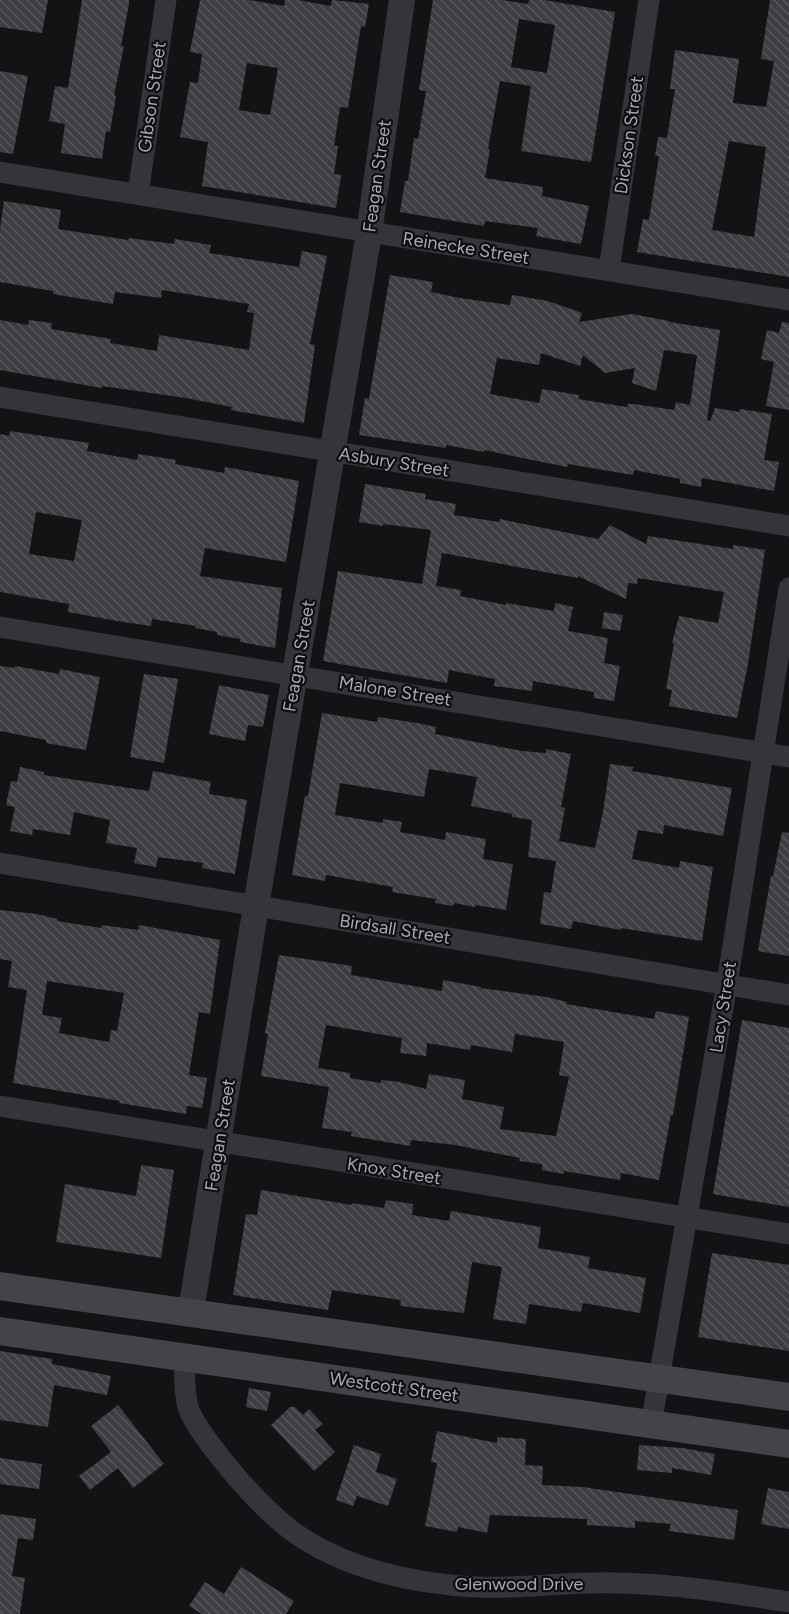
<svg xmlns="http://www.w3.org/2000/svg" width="789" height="1614" viewBox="0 0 789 1614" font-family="Figtree,sans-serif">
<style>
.building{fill:url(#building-back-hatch);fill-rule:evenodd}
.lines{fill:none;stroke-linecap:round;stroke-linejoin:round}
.minor{stroke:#34353a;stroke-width:21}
.tertiary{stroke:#34353a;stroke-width:26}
.secondary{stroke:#42444a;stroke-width:28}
.labels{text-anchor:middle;stroke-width:4.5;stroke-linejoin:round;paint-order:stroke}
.street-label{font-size:18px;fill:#a5aab6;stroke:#0e0e10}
</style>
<defs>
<pattern id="building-back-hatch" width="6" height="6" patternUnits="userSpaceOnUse" patternTransform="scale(1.5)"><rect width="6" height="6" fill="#3d3e42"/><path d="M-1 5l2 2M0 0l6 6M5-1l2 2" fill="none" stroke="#56575b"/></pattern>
</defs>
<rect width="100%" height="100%" fill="#131315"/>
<g class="building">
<path d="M0,0H48L42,33L0,27Z"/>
<path d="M82,0H129V4L121,46H124L114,95L116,96L110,132L106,131L102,159L61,153L65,124L49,121L55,86L68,88Z"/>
<path d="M200,0H249L284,6L285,0H298L331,6L332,0L369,4L365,27L361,26L348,108L340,107L334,146H338L334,174L341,175L336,208L202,186L208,142L180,137L190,82L198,83L202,54L190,52ZM247,63L278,68L270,115L239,110Z"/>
<path d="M433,0H502L528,4L529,0H544L615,12L591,162L521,151L531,86L500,81L488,149H490L485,178L543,187L542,196L589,206L581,244L536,236L538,228L485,221L484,226L400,212L405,181H408L414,138L418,139L426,91L419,90ZM519,19L555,25L547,73L511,67Z"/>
<path d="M770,0H789V277L637,252L643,219L649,220L659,156H655L658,137L667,138L675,89H670L675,50L739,59L733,103L766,107L774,61L761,59ZM729,141L766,147L754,237L712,230Z"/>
<path d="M0,71L28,76L13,154L0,152Z"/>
<path d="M4,201L61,210L58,229L128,240L129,238L174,244L175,239L211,245L209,253L299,267L302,251L327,256L310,344L315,345L304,423L231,410L232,407L186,398L102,386V388L0,370V320L28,325L29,320L52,323L51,329L111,339L110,343L157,351L159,335L249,350L254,313L247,312L249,304L162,290L161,298L115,292L113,304L53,294V291L0,282V229Z"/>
<path d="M390,275L433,282L431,292L460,298L510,305L512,295L548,301L582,313L579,322L632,314L669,321V322L720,330L707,420L710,421L715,408L739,412L740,409L772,414L764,460L779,462L774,491L702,478L701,487L680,483V479L634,470L633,475L568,464L567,467L484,450V452L446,445V448L359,435L365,398L369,399ZM664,350L697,355L690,405L676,402L674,410L634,404H628L627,407L578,399L579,395L542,389L539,403L490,394L497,358L539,365L541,353L580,366L583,355L605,373L635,368L632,383L656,391Z"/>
<path d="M782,322L789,323V410L766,406L774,362L761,359L767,330L779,333Z"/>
<path d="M10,431L89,443L87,451L137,460L138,454L176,460L175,464L224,473L225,467L299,481L286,562L205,548L200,576L282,588L275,648L240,642V639L217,635V632L195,628L196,626L152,619L151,626L123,622L68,612L69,604L0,592V434L9,436ZM36,512L82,520L74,561L29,554Z"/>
<path d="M365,484L426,494L425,499L456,504L454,515L499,522L500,519L598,539L610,525L646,544L648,536L733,549V545L765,550L748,664L737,718L669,706L672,690L666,689L674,643H672L679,616L718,623L724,592L638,578L637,584L628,583L626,599L578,576V578L442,553L436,586L461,590L460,596L506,605V603L554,611L555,603L573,607L568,631L608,638L604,663L620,666L614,701L594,698V692L533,681L532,691L494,686L495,679L449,670L447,683L323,661L338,571L422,584L431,530L383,524V526L359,522Z"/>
<path d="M604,612L623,615L620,631L602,628Z"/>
<path d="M0,666L14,668L15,666L59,674L60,669L100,677L86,750L46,743V740L0,731Z"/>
<path d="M144,674L178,679L164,763L130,757Z"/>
<path d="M219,685L269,695L263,727L248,725L245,741L209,734Z"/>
<path d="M322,713L377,722L378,717L417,723L436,727L435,734L522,751L546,753V749L571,754L561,807L565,808L559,841L595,848L603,812L610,764L633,767L632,771L732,788L723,836L664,825L663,834L638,830L632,859L679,868L680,861L713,867L702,941L621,928V930L573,921L571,929L540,924L544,892L551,893L556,861L528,857L532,820L512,817V814L471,806L477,777L429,769L424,797L340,783L335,815L383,823V819L402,822L400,832L445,840L446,832L486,839L483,859L513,864L506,910L475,905V907L454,903L453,906L435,903L436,899L392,892L393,887L326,875L325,881L292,875L305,796H308Z"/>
<path d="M20,767L44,772V775L149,791L153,771L211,782L209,794L247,800L235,874L202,868L203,863L158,857L156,867L134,863L137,848L106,843L110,820L74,812L70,835L33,829L32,835L10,831L15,807L6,805L11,781L17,782Z"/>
<path d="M782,832L789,833V956L758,951L771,876H773Z"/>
<path d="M0,910L37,914L57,919V921L101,928L102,925L138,930L139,925L220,940L210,1014L199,1012L189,1075L207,1078L202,1108L187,1106L186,1114L119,1103L120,1101L13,1083L27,990L8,987L12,961L0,959ZM47,981L124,993L117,1031L111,1030L109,1042L59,1033L62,1018L42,1015Z"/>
<path d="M279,955L352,966L351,975L442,991L443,980L481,987L480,988L547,997L567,1002L566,1004L654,1019L656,1011L689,1017L673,1115H671L659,1180L621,1173L620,1180L564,1171V1174L542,1170V1164L519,1161L520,1158L455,1145L411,1140L410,1146L351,1136L352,1132L322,1128L329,1087L261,1076L268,1034L265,1033ZM326,1025L402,1038L400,1053L426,1056L427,1043L470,1050L471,1045L512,1052L515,1034L564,1042L559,1075L569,1077L556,1136L500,1129L504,1107L462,1099L465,1080L429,1074L426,1089L399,1082L381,1080V1083L350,1078V1073L318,1068Z"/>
<path d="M742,1020L789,1028V1207L713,1194Z"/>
<path d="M141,1165L174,1170L161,1258L56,1242L65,1184L136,1196Z"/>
<path d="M261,1190L352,1205V1203L384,1208L386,1200L413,1204L412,1215L449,1221L451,1211L541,1227L538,1248L590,1257L588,1268L646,1278L640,1313L583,1303L581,1312L529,1304L526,1324L493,1319L502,1267L472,1262L464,1313L400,1306L401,1300L332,1290L328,1310L233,1295L246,1214L257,1215Z"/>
<path d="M712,1253L789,1265V1351L698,1337Z"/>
<path d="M0,1351L52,1359V1364L111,1376L107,1395L54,1385L48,1427L0,1420Z"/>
<path d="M249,1388L271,1392L267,1411L246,1407Z"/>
<path d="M118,1405L164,1464L133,1488L118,1468L90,1490L79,1476L111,1452L91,1426Z"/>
<path d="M290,1407H295L303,1415L309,1409L323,1424L315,1430L335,1452L314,1471L271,1425Z"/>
<path d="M437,1431L497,1443V1437L526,1439L525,1465L543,1466L542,1485L583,1487L738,1510L734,1540L669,1531L671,1524L635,1521V1528L587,1525V1519L490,1515L487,1533L458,1527L457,1532L425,1526L437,1463L431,1462Z"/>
<path d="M354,1445L381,1454L376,1472L397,1479L388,1506L357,1496L353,1506L336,1500Z"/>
<path d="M639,1445L683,1448L715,1454L711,1475L672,1468V1473L637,1470Z"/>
<path d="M0,1458L42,1464L39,1489L0,1484Z"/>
<path d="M768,1488L789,1492V1529L761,1524Z"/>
<path d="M0,1514L36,1519L33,1540L18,1538L12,1576L25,1578L20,1614H0Z"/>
<path d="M241,1567L294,1601L286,1614H202L189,1606L205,1582L224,1594Z"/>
</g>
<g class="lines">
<g class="minor">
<path d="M0,172L789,300"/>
<path d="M138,194L166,0"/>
<path d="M609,270L649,0"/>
<path d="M0,397L789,526"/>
<path d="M0,627L789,757"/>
<path d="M0,863L789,995"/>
<path d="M0,1106L789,1234"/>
<path d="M185,1357C184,1374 184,1390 188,1407C193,1424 222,1460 234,1474C251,1494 271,1515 292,1531C344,1569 414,1584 477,1587C524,1589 571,1581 618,1583C675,1584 732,1593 789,1602"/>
<path d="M651,1425L727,984L789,588"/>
</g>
<path class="tertiary" d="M191,1311L256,906L369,233L402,0"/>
<g class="secondary">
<path d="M0,1286L789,1397"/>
<path d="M0,1331L789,1444"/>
</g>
</g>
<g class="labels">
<g class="street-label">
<text transform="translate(152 97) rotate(-82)" y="6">Gibson Street</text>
<text transform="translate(629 135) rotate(-82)" y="6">Dickson Street</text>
<text transform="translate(377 176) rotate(-82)" y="6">Feagan Street</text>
<text transform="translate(466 248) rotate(9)" y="6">Reinecke Street</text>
<text transform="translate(394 462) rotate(9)" y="6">Asbury Street</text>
<text transform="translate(299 656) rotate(-80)" y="6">Feagan Street</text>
<text transform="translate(395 691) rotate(9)" y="6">Malone Street</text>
<text transform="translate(395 929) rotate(9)" y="6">Birdsall Street</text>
<text transform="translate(723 1007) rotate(-81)" y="6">Lacy Street</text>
<text transform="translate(220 1135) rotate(-81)" y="6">Feagan Street</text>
<text transform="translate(394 1171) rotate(9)" y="6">Knox Street</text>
<text transform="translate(394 1387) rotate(8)" y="6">Westcott Street</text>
<text x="519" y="1590">Glenwood Drive</text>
</g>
</g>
</svg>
